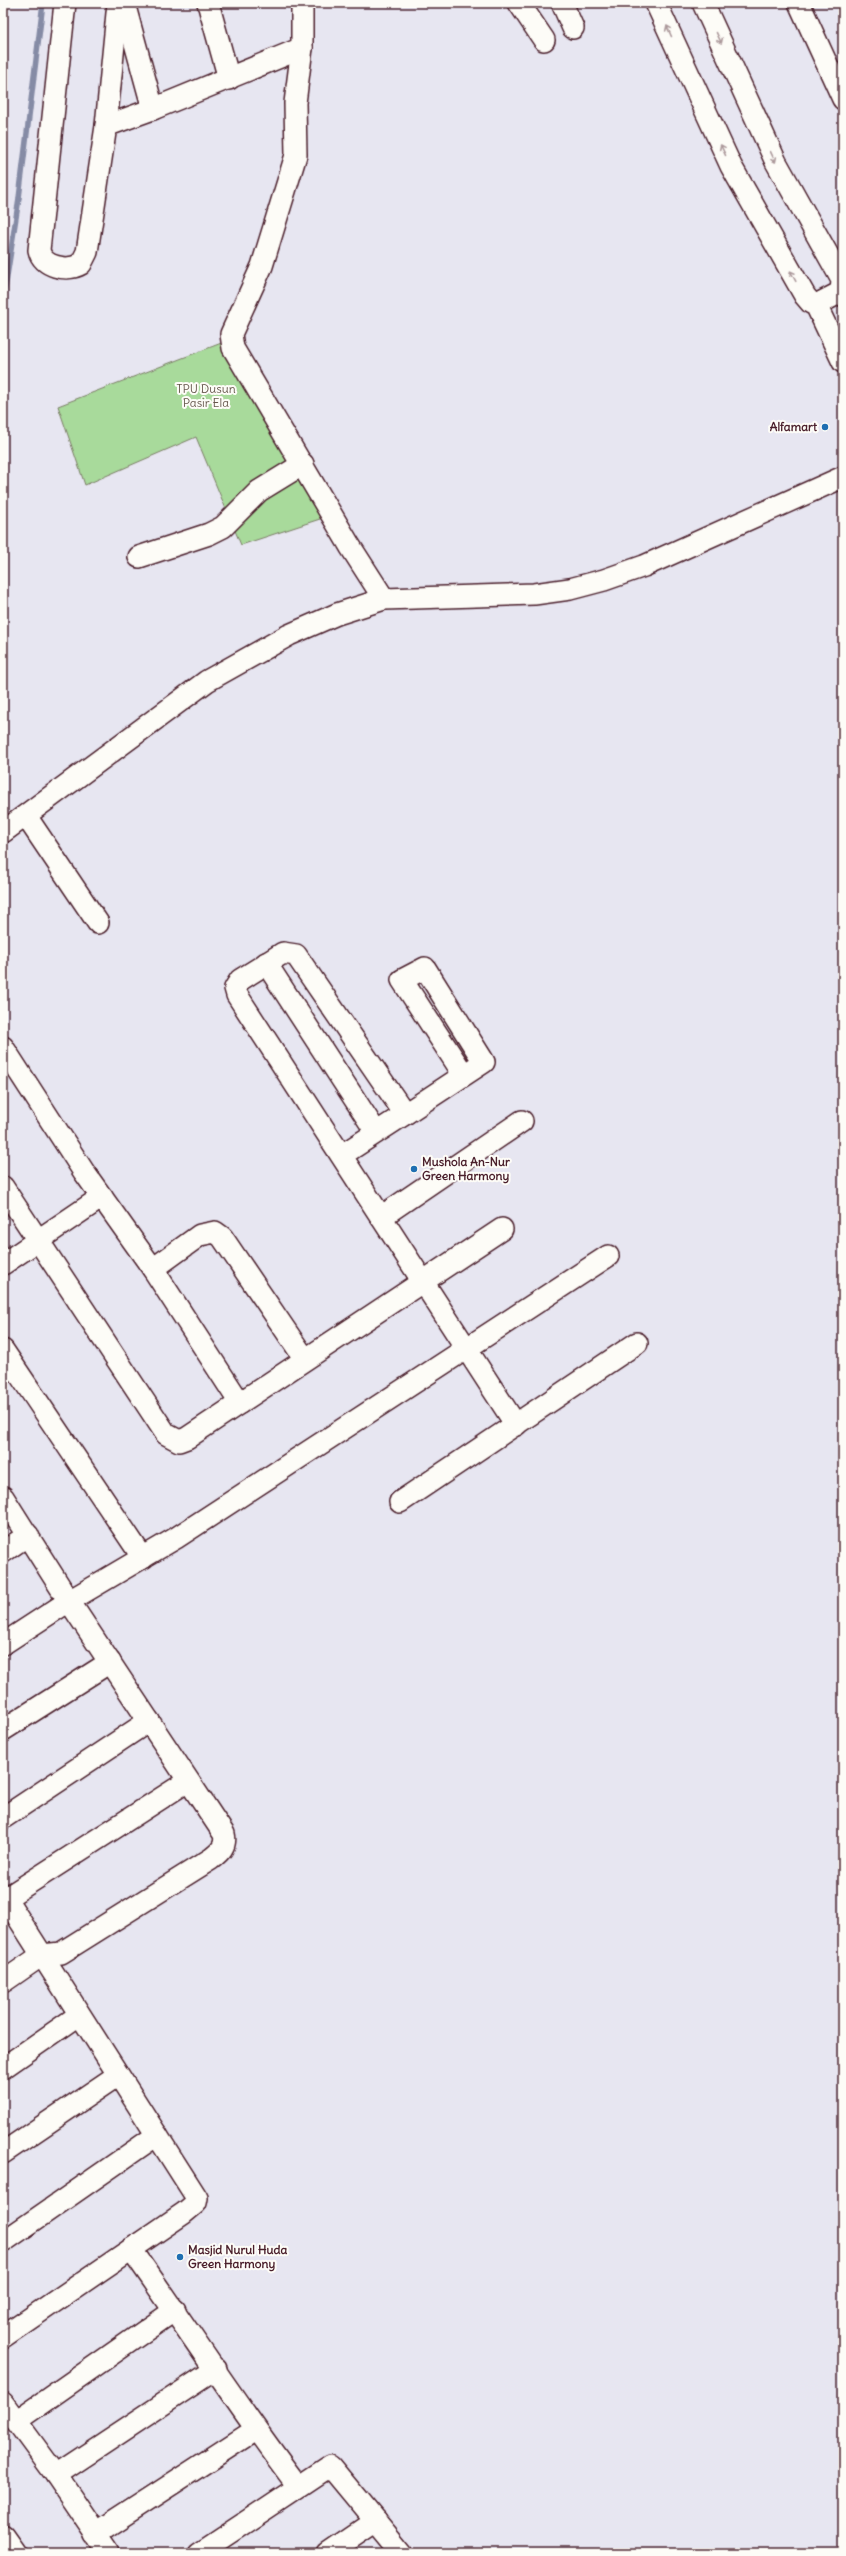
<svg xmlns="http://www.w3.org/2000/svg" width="846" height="2556" viewBox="0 0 846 2556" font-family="Delius,sans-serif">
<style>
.green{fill:#a8da9b;stroke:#797c63}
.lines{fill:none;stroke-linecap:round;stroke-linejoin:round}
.stream{stroke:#858ba5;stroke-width:5.5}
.minor-casing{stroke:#4a1f2b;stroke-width:24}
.minor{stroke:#fdfcf7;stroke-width:21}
.oneway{stroke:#ac999b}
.poi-dot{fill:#1f6fb2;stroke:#fdfcf7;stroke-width:1.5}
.labels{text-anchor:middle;stroke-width:4;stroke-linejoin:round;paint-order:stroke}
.park-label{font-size:12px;fill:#66574d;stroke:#fdfcf7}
.poi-label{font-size:12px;font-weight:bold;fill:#4a1f2b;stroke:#fdfcf7;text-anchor:start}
</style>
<rect width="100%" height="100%" fill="#e7e6f1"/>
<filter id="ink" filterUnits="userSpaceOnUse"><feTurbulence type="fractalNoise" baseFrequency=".025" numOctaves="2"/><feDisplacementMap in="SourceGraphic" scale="8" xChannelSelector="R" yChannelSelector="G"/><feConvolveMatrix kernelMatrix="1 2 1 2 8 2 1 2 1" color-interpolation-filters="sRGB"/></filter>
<g filter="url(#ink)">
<path class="green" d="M224,342L326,517L241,545L196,437L85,485L58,406Z"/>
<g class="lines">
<path class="stream" d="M3,302L19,198L43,3"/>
<defs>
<g id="minor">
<path d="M65,3L39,250C42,267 67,272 81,264L87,252L106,126L118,3"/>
<path d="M124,3L153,109"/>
<path d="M208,3L229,79"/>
<path d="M302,3V48L295,103L296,155L262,266L231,334L233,348L350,546L384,599"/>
<path d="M519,3L544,40"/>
<path d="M562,3L573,28"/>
<path d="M656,3L731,166L805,296L811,303L816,305L843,362"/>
<path d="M703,3L776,162L842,280L841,292L816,305"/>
<path d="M799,3L843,99"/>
<path d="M106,126L153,109L302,48"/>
<path d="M139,557L209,534L223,527L259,491L303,464"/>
<path d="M26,816L98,923"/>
<path d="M3,832L207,681L289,635L337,614L384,599L534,594L570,589L604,580L644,566L843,477"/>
<path d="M266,963L376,1132"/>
<path d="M3,1047L84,1172L153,1269"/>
<path d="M405,1114L484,1062L425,968L402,980L464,1075"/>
<path d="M342,1155L405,1114L296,955L283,953L240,980L235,988L237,995L516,1425"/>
<path d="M3,1187L166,1434L179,1441L187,1438L502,1229"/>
<path d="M381,1217L522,1121"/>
<path d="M3,1264L102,1197"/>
<path d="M3,1350L143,1558"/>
<path d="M240,1403L153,1269L200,1235L215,1232L222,1237L305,1359"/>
<path d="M3,1497L69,1601L224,1834C227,1846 220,1852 211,1859L61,1953L42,1955L3,1982"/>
<path d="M400,1502L637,1343"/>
<path d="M3,1552L28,1535"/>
<path d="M3,1644L69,1601L176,1538L608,1256"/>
<path d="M3,1730L110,1662"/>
<path d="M3,1818L149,1721"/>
<path d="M3,1894L197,2198L196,2203L184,2213L3,2337"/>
<path d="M6,1898L188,1781"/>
<path d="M3,2068L79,2015"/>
<path d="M3,2153L118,2075"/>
<path d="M3,2242L157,2135"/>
<path d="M131,2249C187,2327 239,2409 298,2486"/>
<path d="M3,2403L56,2475L109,2553"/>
<path d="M16,2421L175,2310"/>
<path d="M56,2475L216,2369"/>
<path d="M95,2534L255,2430"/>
<path d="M3,2536L15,2553"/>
<path d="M199,2553L330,2466L402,2553"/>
<path d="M329,2553L376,2521"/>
</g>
</defs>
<use href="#minor" class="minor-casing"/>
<use href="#minor" class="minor"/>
</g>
<defs><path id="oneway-shaft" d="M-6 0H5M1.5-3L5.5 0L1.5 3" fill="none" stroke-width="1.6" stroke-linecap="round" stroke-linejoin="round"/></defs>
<g class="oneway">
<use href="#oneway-shaft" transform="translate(669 31) rotate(-114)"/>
<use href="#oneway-shaft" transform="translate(719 38) rotate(65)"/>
<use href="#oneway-shaft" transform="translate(723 150) rotate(-115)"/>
<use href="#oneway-shaft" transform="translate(773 157) rotate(65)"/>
<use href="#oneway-shaft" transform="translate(793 276) rotate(-118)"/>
</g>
</g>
<g class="poi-dot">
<circle cx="825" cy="427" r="4"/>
<circle cx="414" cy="1169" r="4"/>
<circle cx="180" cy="2257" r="4"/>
</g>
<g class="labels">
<g class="park-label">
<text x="206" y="393">TPU Dusun<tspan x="206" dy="14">Pasir Ela</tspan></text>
</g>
<g class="poi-label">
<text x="817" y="431" text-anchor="end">Alfamart</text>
<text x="422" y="1166">Mushola An-Nur<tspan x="422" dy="14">Green Harmony</tspan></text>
<text x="188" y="2254">Masjid Nurul Huda<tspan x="188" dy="14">Green Harmony</tspan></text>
</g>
</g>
<rect width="846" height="2556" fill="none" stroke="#fdfcf7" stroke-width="16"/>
<rect x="8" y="8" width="830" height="2540" fill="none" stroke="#4a1f2b" stroke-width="1.5" filter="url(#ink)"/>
</svg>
